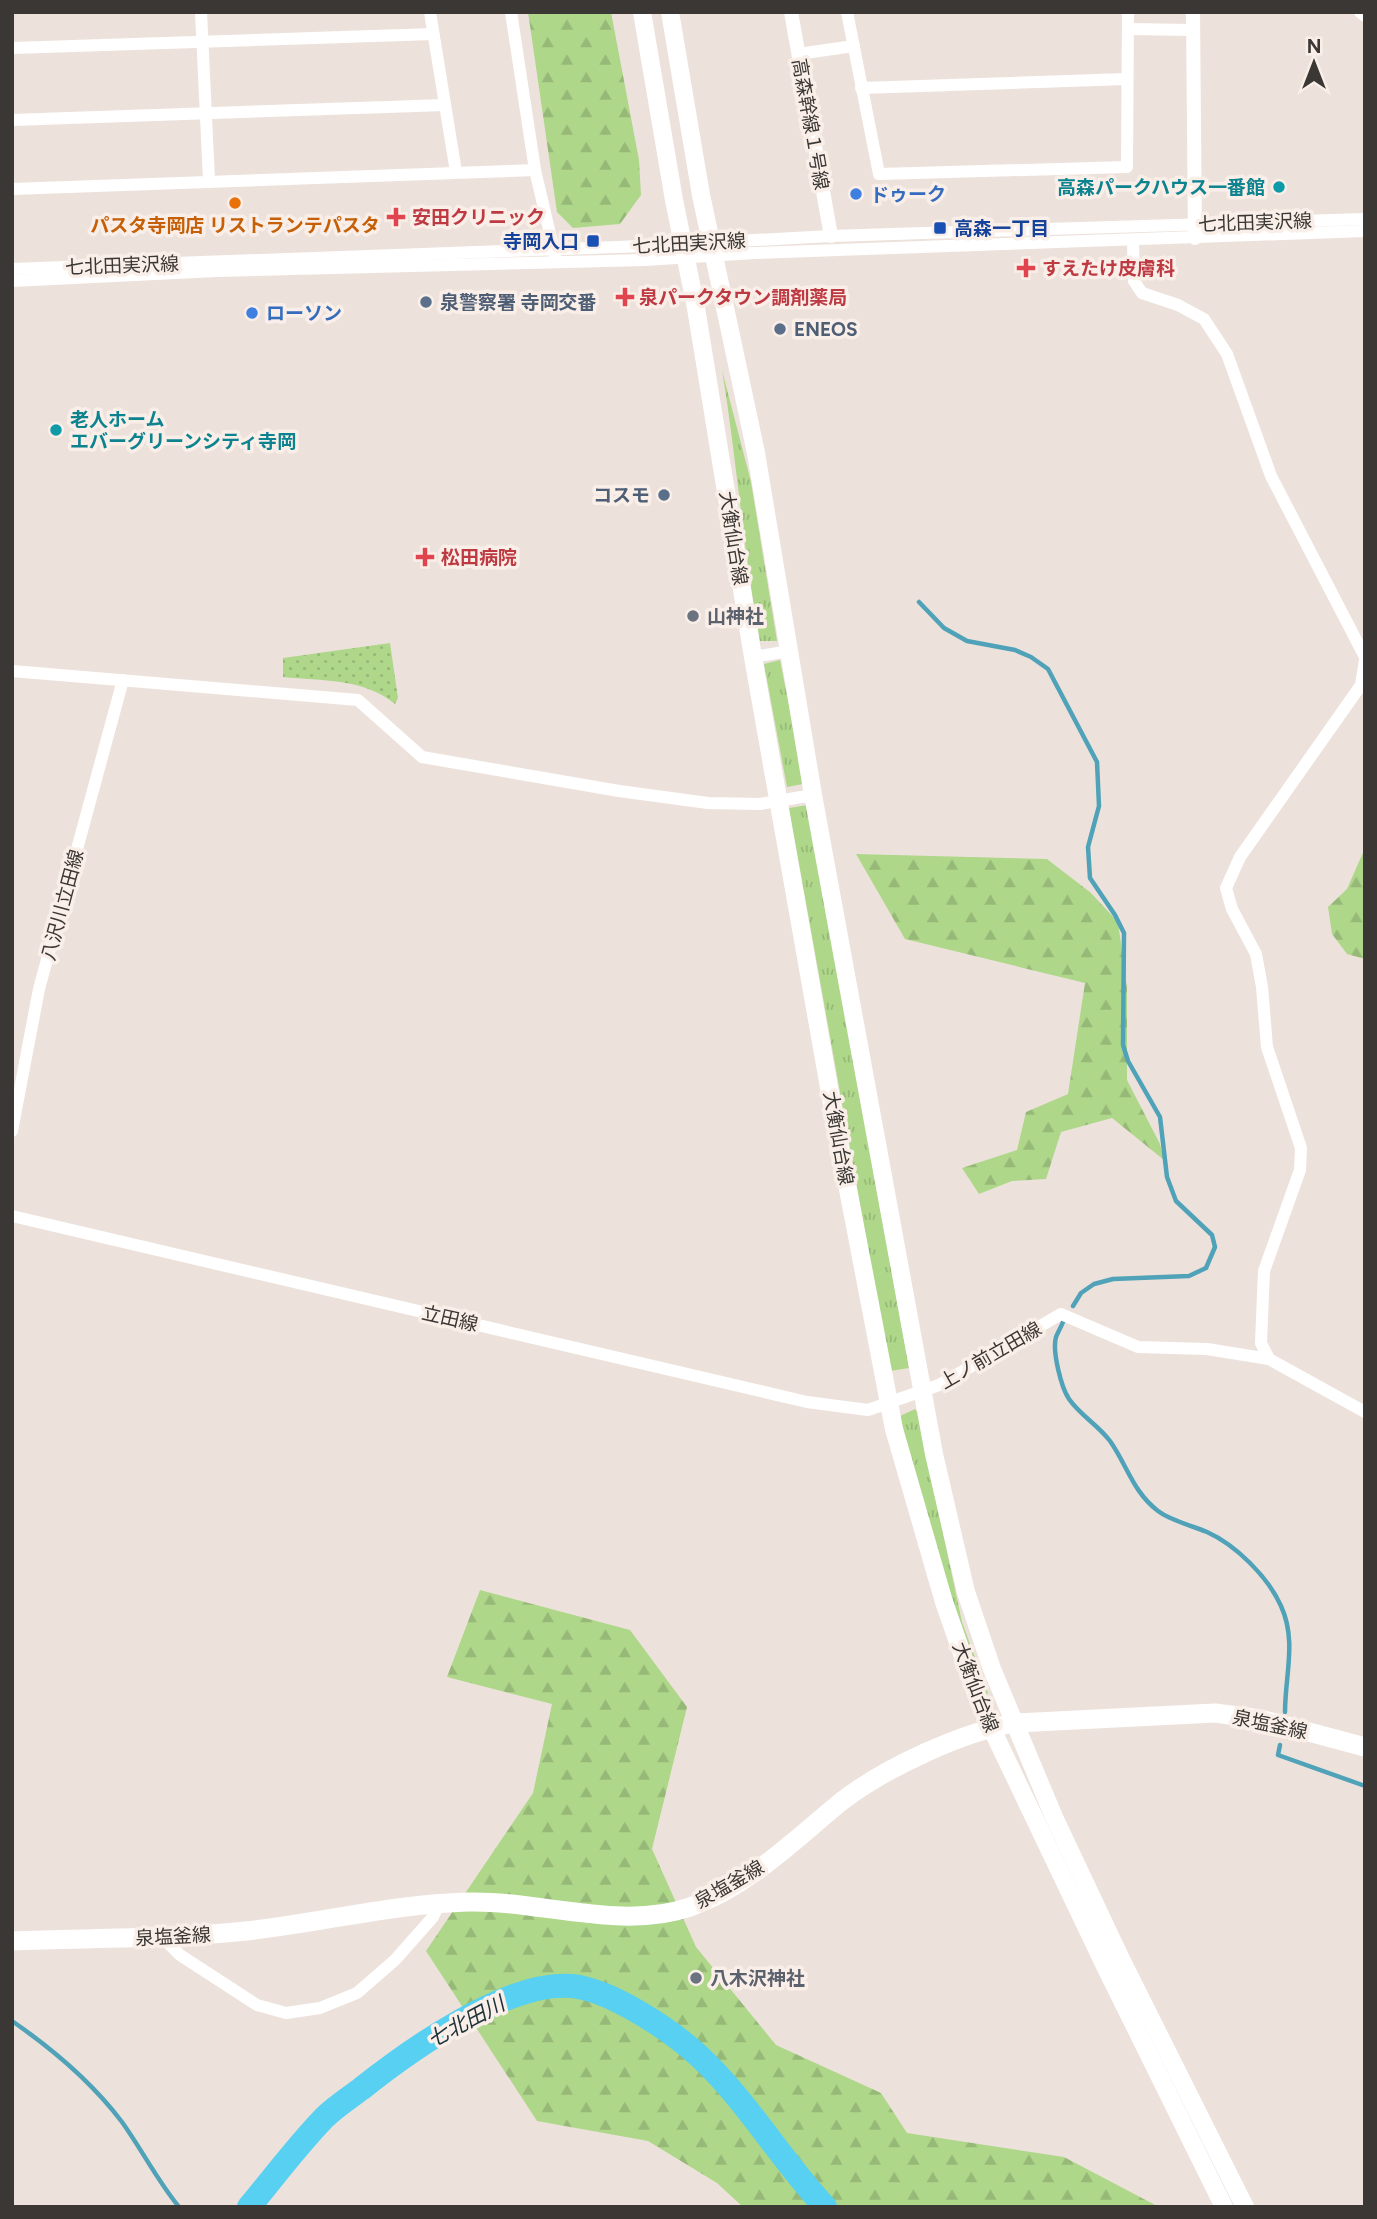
<svg xmlns="http://www.w3.org/2000/svg" width="1377" height="2219" viewBox="0 0 1377 2219" font-family="Figtree,'Noto Sans JP',sans-serif">
<style>
.grass{fill:url(#grass-tufts)}
.forest{fill:url(#forest-firs)}
.park{fill:url(#park-dots)}
.lines{fill:none;stroke-linecap:round;stroke-linejoin:round}
.stream{stroke:#4fa2b8;stroke-width:4.5}
.river{stroke:#57d0f1;stroke-width:24}
.minor{stroke:#fff;stroke-width:12}
.tertiary{stroke:#fff;stroke-width:14}
.secondary{stroke:#fff;stroke-width:18}
.primary{stroke:#fff;stroke-width:19}
.culture-dot{fill:#0f9aa8;stroke:#faefe8;stroke-width:2.5}
.shop-dot{fill:#3f7fe0;stroke:#faefe8;stroke-width:2.5}
.food-dot{fill:#e8710a;stroke:#faefe8;stroke-width:2.5}
.health-dot{fill:#e0444e;stroke:#faefe8;stroke-width:2.5}
.transit-dot{fill:#1a4fb4;stroke:#faefe8;stroke-width:2.5}
.service-dot{fill:#5c6f8a;stroke:#faefe8;stroke-width:2.5}
.worship-dot{fill:#6b7280;stroke:#faefe8;stroke-width:2.5}
.labels{text-anchor:middle;stroke-width:7;stroke-linejoin:round;paint-order:stroke}
.street-label{font-size:19px;fill:#3b3734;stroke:#faefe8}
.culture-label{font-size:19px;font-weight:bold;fill:#0d838f;stroke:#faefe8;text-anchor:end}
.shop-label{font-size:19px;font-weight:bold;fill:#366cbe;stroke:#faefe8;text-anchor:start}
.health-label{font-size:19px;font-weight:bold;fill:#be3a42;stroke:#faefe8;text-anchor:start}
.food-label{font-size:19px;font-weight:bold;fill:#c56008;stroke:#faefe8}
.transit-label{font-size:19px;font-weight:bold;fill:#164399;stroke:#faefe8;text-anchor:start}
.service-label{font-size:19px;font-weight:bold;fill:#4e5e75;stroke:#faefe8;text-anchor:start}
.worship-label{font-size:19px;font-weight:bold;fill:#5b616d;stroke:#faefe8;text-anchor:start}
.water-label{font-size:21px;font-style:italic;fill:#1d3239;stroke:#faefe8}
</style>
<defs>
<pattern id="grass-tufts" width="24" height="20" patternUnits="userSpaceOnUse" patternTransform="scale(1.75)"><rect width="24" height="20" fill="#aed78a"/><path d="M3 7l-1-3M5 7V3M7 7l1-3M15 17l-1-3M17 17v-4M19 17l1-3" fill="none" stroke="#97b978"/></pattern>
<pattern id="forest-firs" width="22" height="20" patternUnits="userSpaceOnUse" patternTransform="scale(1.75)"><rect width="22" height="20" fill="#aed78a"/><path d="M5 1l3.5 6h-7zM16 11l3.5 6h-7z" fill="#97b978"/></pattern>
<pattern id="park-dots" width="8" height="8" patternUnits="userSpaceOnUse" patternTransform="scale(1.75)"><rect width="8" height="8" fill="#aed78a"/><path d="M2 2h.1M6 6h.1" fill="none" stroke="#97b978" stroke-width="1.8" stroke-linecap="round"/></pattern>
</defs>
<rect width="100%" height="100%" fill="#ede2db"/>
<g class="grass">
<path d="M722,370L751,482L777,641H760C743,551 737,460 722,370Z"/>
<path d="M780,660L804,782L803,784L787,787L764,664Z"/>
<path d="M808,805L909,1368L890,1371L789,808Z"/>
<path d="M915,1409L917,1412L962,1622L988,1693L985,1695C953,1603 922,1511 900,1416Z"/>
</g>
<g class="forest">
<path d="M528,12H611L639,160L641,195L620,224L573,228L557,212Z"/>
<path d="M1365,848V959L1347,954L1332,934L1328,907L1347,889Z"/>
<path d="M856,854L1047,859L1091,893L1118,922L1127,988V1080L1160,1144L1164,1160L1112,1118L1061,1132L1046,1179L1012,1181L979,1194L962,1168L1017,1150L1026,1112L1068,1094L1085,983L905,939Z"/>
<path d="M480,1590L630,1630L687,1707L652,1849L696,1947L776,2045L881,2093L907,2133L1064,2157L1159,2207H743L717,2183L648,2141L537,2121L426,1951L533,1793L552,1704L447,1677Z"/>
</g>
<path class="park" d="M390,643L398,698L395,704C364,678 321,681 283,677V658Z"/>
<g class="lines">
<g class="stream">
<path d="M919,602L944,628L967,641L1015,650L1031,657L1048,669L1097,762L1099,806L1088,847L1090,878L1115,915L1124,933L1123,1045L1128,1061L1160,1117L1167,1177L1176,1201L1212,1235L1215,1247L1206,1268L1189,1276L1113,1279L1094,1284L1081,1293L1073,1306"/>
<path d="M1063,1322C1061,1327 1058,1332 1056,1337C1052,1351 1061,1387 1069,1399C1080,1415 1098,1425 1110,1441C1127,1465 1133,1492 1158,1511C1171,1521 1191,1525 1207,1532C1236,1545 1268,1577 1281,1606C1297,1641 1285,1675 1285,1712"/>
<path d="M1280,1745L1278,1755L1365,1786"/>
<path d="M12,2021C54,2050 91,2081 122,2122C142,2150 157,2180 179,2207"/>
</g>
<path class="river" d="M249,2207C274,2177 297,2146 324,2118C335,2107 349,2098 361,2089C410,2050 508,1980 572,1986C611,1990 671,2030 700,2057C748,2102 780,2159 825,2207"/>
<g class="minor">
<path d="M201,12L209,180"/>
<path d="M430,12L456,172"/>
<path d="M511,12L535,170L555,255"/>
<path d="M847,12L879,174L1127,167L1128,12"/>
<path d="M1360,12L1365,16"/>
<path d="M1128,29L1193,30"/>
<path d="M12,48L433,34"/>
<path d="M798,54L854,46"/>
<path d="M861,88L1126,79"/>
<path d="M12,120L445,105"/>
<path d="M12,189L535,170"/>
<path d="M1133,241L1134,281L1142,293L1178,305L1204,319L1227,354L1271,476L1365,657"/>
<path d="M12,269L644,246L831,236L1365,219"/>
<path d="M12,281L216,271L645,260L754,253L1365,231"/>
<path d="M753,657L789,651"/>
<path d="M12,671L358,700L422,757L619,791L708,803L760,804L813,795"/>
<path d="M12,1131L39,989L123,680"/>
<path d="M12,1216L807,1402L868,1410L939,1385L1061,1314L1138,1347L1207,1349L1269,1359L1365,1412"/>
<path d="M1269,1359L1261,1343L1264,1271L1300,1170L1301,1148L1267,1047L1262,987L1256,954L1232,909L1226,888L1240,857L1361,685L1365,660"/>
<path d="M162,1937L180,1955L257,2005L286,2013L320,2008L357,1993L395,1960L433,1917L439,1904"/>
</g>
<g class="tertiary">
<path d="M791,12L831,236"/>
<path d="M1193,12L1195,238"/>
</g>
<g class="secondary">
<path d="M642,12L674,200L696,308L753,657L836,1127L894,1429L944,1602L979,1702L1105,1966L1224,2207"/>
<path d="M670,12L701,195L756,453L813,795L934,1454L966,1592L992,1669L1054,1817L1121,1959L1245,2207"/>
</g>
<path class="primary" d="M12,1941C90,1938 169,1939 246,1931C320,1923 393,1904 468,1902C539,1900 621,1931 690,1907C749,1886 794,1840 842,1801C885,1768 962,1732 1015,1723L1215,1713L1260,1719L1365,1747"/>
</g>
<g class="culture-dot">
<circle cx="1279" cy="187" r="7"/>
<circle cx="56" cy="430" r="7"/>
</g>
<g class="shop-dot">
<circle cx="856" cy="194" r="7"/>
<circle cx="252" cy="313" r="7"/>
</g>
<circle class="food-dot" cx="235" cy="203" r="7"/>
<g class="health-dot">
<path d="M392.5 206.5h7v7h7v7h-7v7h-7v-7h-7v-7h7z"/>
<path d="M1022.5 257.5h7v7h7v7h-7v7h-7v-7h-7v-7h7z"/>
<path d="M621.5 286.5h7v7h7v7h-7v7h-7v-7h-7v-7h7z"/>
<path d="M421.5 546.5h7v7h7v7h-7v7h-7v-7h-7v-7h7z"/>
</g>
<g class="transit-dot">
<rect x="933" y="221" width="14" height="14" rx="3.5"/>
<rect x="586" y="234" width="14" height="14" rx="3.5"/>
</g>
<g class="service-dot">
<circle cx="426" cy="302" r="7"/>
<circle cx="780" cy="329" r="7"/>
<circle cx="664" cy="495" r="7"/>
</g>
<g class="worship-dot">
<circle cx="693" cy="616" r="7"/>
<circle cx="696" cy="1978" r="7"/>
</g>
<g class="labels">
<g class="street-label">
<text transform="translate(811 124) rotate(80)" y="7">高森幹線１号線</text>
<text transform="translate(1255 222) rotate(-2)" y="7">七北田実沢線</text>
<text transform="translate(689 243) rotate(-3)" y="7">七北田実沢線</text>
<text transform="translate(122 265) rotate(-2)" y="7">七北田実沢線</text>
<text transform="translate(734 538) rotate(81)" y="7">大衡仙台線</text>
<text transform="translate(62 905) rotate(-75)" y="7">八沢川立田線</text>
<text transform="translate(839 1138) rotate(80)" y="7">大衡仙台線</text>
<text transform="translate(450 1318) rotate(13)" y="7">立田線</text>
<text transform="translate(990 1355) rotate(-30)" y="7">上ノ前立田線</text>
<text transform="translate(976 1687) rotate(69)" y="7">大衡仙台線</text>
<text transform="translate(1270 1724) rotate(12)" y="7">泉塩釜線</text>
<text transform="translate(729 1884) rotate(-30)" y="7">泉塩釜線</text>
<text transform="translate(173 1936) rotate(-3)" y="7">泉塩釜線</text>
</g>
<g class="culture-label">
<text x="1265" y="194">高森パークハウス一番館</text>
<text x="70" y="426" text-anchor="start">老人ホーム<tspan x="70" dy="22">エバーグリーンシティ寺岡</tspan></text>
</g>
<g class="shop-label">
<text x="870" y="201">ドゥーク</text>
<text x="266" y="320">ローソン</text>
</g>
<g class="health-label">
<text x="412" y="224">安田クリニック</text>
<text x="1042" y="275">すえたけ皮膚科</text>
<text x="639" y="304">泉パークタウン調剤薬局</text>
<text x="441" y="564">松田病院</text>
</g>
<g class="food-label">
<text x="235" y="232">パスタ寺岡店 リストランテパスタ</text>
</g>
<g class="transit-label">
<text x="954" y="235">高森一丁目</text>
<text x="579" y="248" text-anchor="end">寺岡入口</text>
</g>
<g class="service-label">
<text x="440" y="309">泉警察署 寺岡交番</text>
<text x="794" y="336">ENEOS</text>
<text x="650" y="502" text-anchor="end">コスモ</text>
</g>
<g class="worship-label">
<text x="707" y="623">山神社</text>
<text x="710" y="1985">八木沢神社</text>
</g>
<g class="water-label">
<text transform="translate(466 2022) rotate(-28)" y="7">七北田川</text>
</g>
</g>
<rect width="1377" height="2219" fill="none" stroke="#3b3734" stroke-width="28"/>
<g transform="translate(1314 63)" stroke="#faefe8" stroke-width="5" paint-order="stroke">
<path d="M0-5L12 26L0 18L-12 26Z" fill="#3b3734"/>
<text y="-10" font-size="19" font-weight="bold" text-anchor="middle" fill="#3b3734">N</text>
</g>
</svg>
